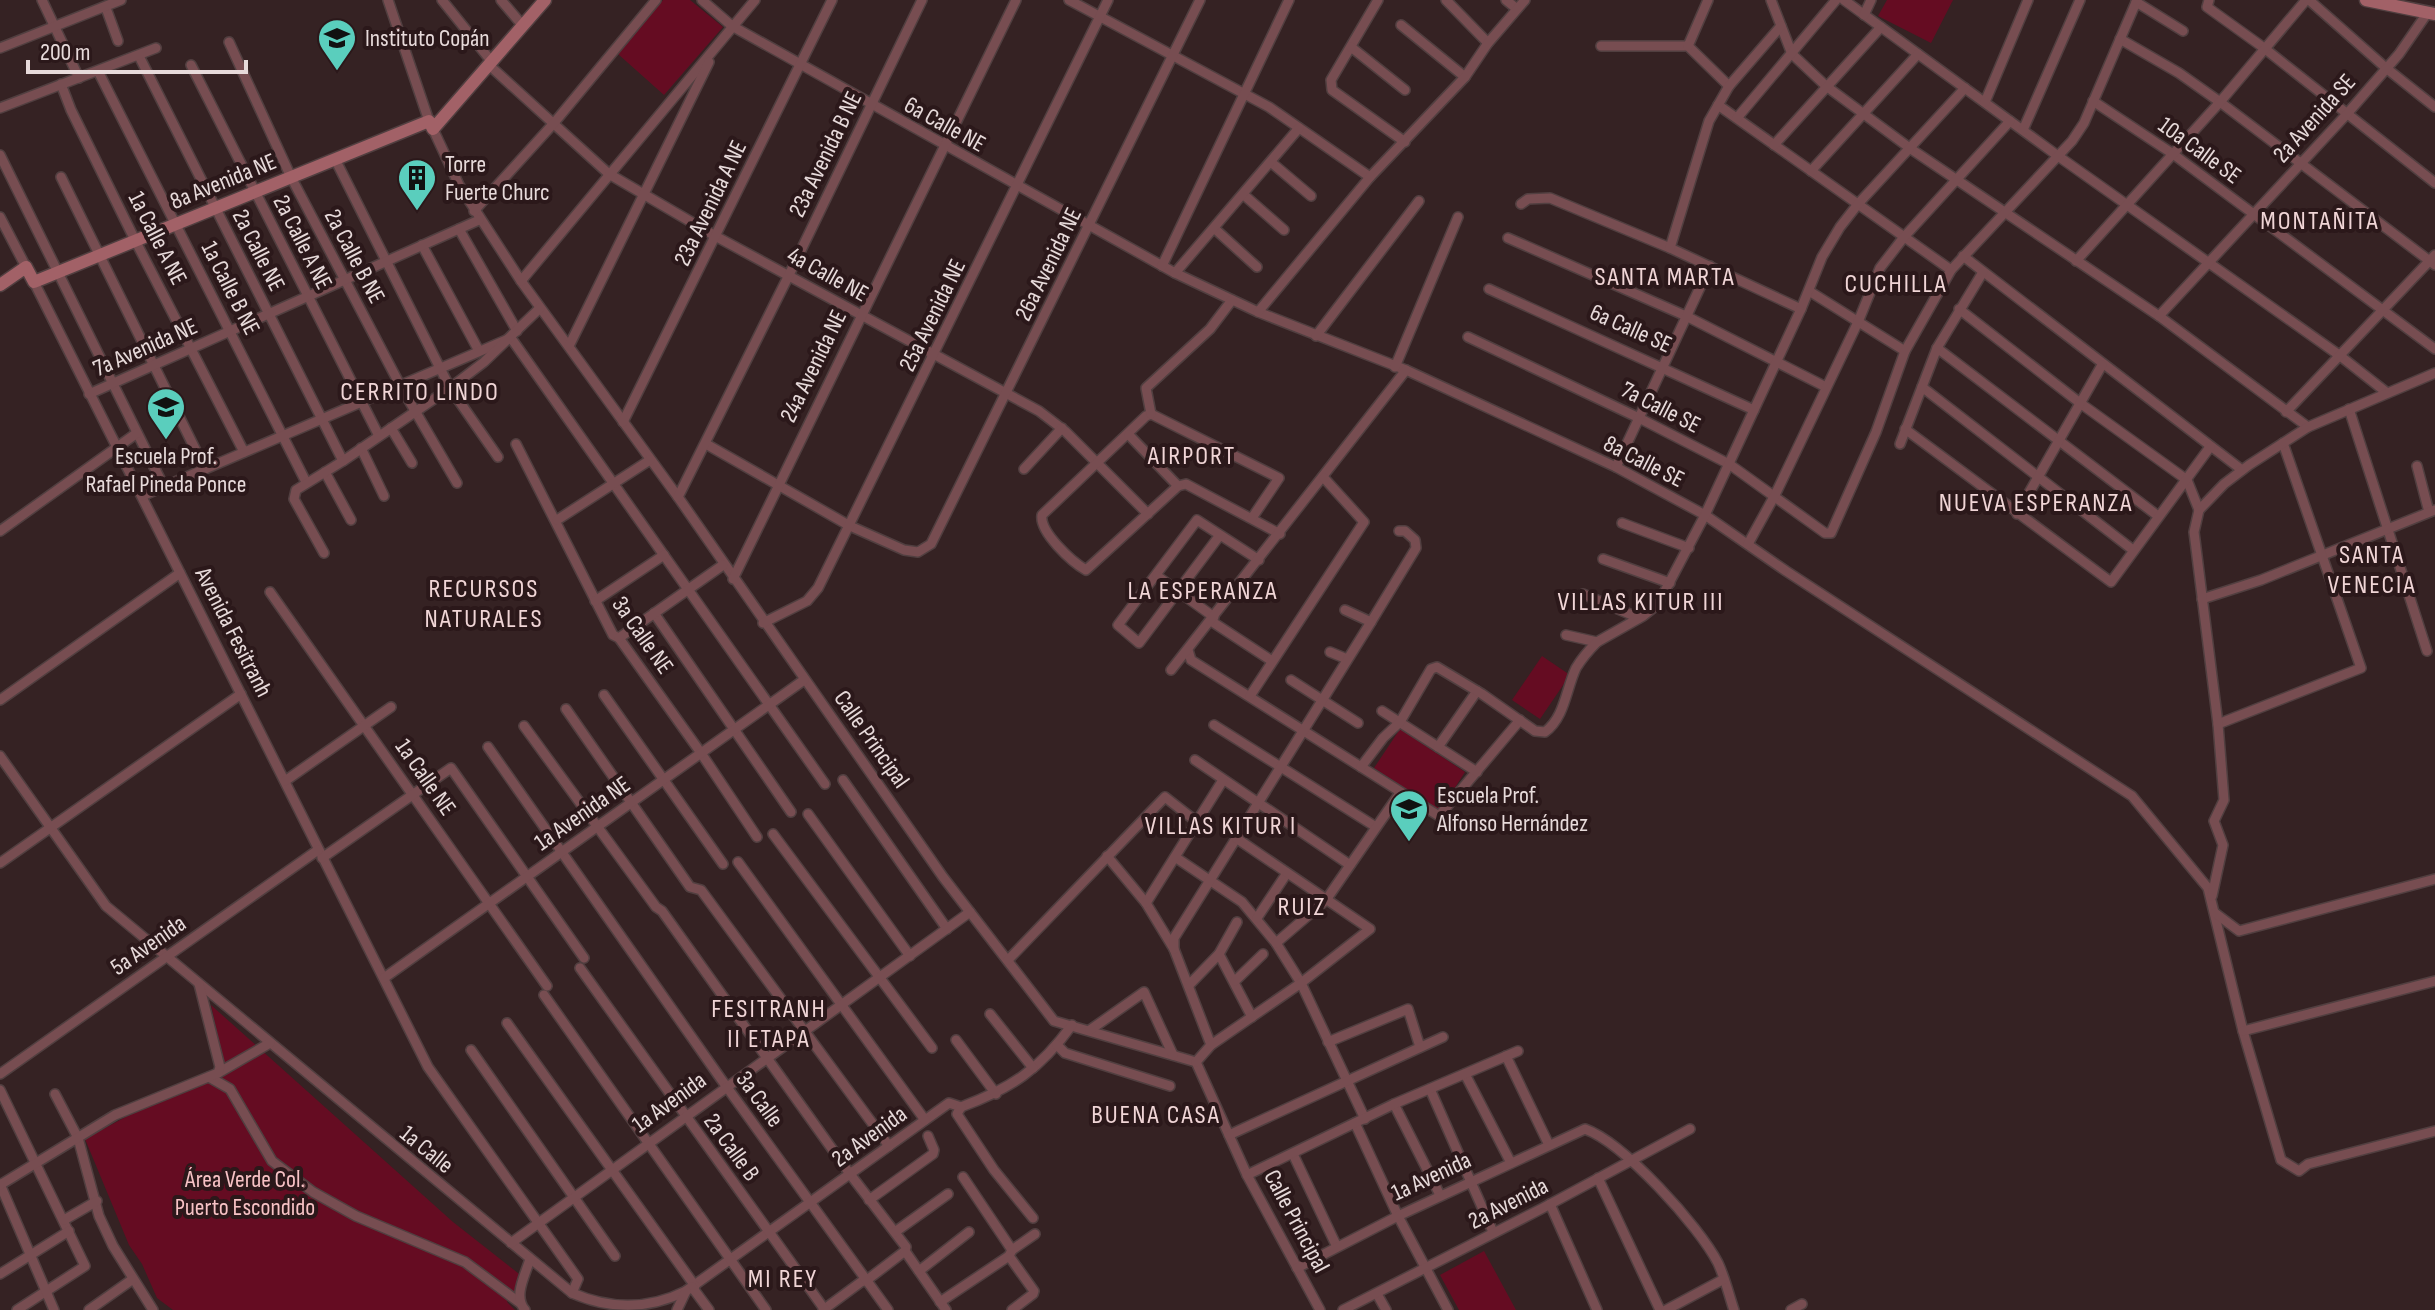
<svg xmlns="http://www.w3.org/2000/svg" width="2435" height="1310" viewBox="0 0 2435 1310" font-family="'Sofia Sans Condensed',sans-serif">
<style>
.green{fill:#650c22}
.lines{fill:none;stroke-linecap:round;stroke-linejoin:round}
.street-casing{stroke:#513f40;stroke-width:12}
.secondary-casing{stroke:#513f40;stroke-width:15}
.street{stroke:#774d51;stroke-width:9}
.secondary{stroke:#a26167;stroke-width:12}
.labels{text-anchor:middle;stroke-width:8;stroke-linejoin:round;paint-order:stroke}
.poi-label{font-size:24px;fill:#e7dada;stroke:#2b181a;text-anchor:start}
.street-label{font-size:24px;fill:#e7dada;stroke:#2b181a}
.park-label{font-size:24px;fill:#f7c2c5;stroke:#2b181a}
.neighbourhood-label{font-size:26px;letter-spacing:2px;fill:#f0d5d6;stroke:#2b181a}
</style>
<rect width="100%" height="100%" fill="#352223"/>
<g class="green">
<path d="M663,0H690L723,27L664,95L618,54Z"/>
<path d="M1887,0H1953L1931,43L1878,16Z"/>
<path d="M1542,656L1570,675L1540,719L1512,700Z"/>
<path d="M1400,729L1465,772L1440,811L1374,768Z"/>
<path d="M211,1005L453,1222L523,1277L507,1302L515,1310H173L157,1298L142,1264L129,1245L85,1139L131,1114L226,1073Z"/>
<path d="M1484,1251L1516,1310H1459L1440,1275Z"/>
</g>
<g class="lines">
<defs>
<g id="street">
<path d="M42,0L79,78"/>
<path d="M388,0L429,121"/>
<path d="M442,0L492,62"/>
<path d="M501,0L523,26"/>
<path d="M702,0L732,26L1175,273L1258,312L1406,370L1616,467L1705,515L1786,571L2132,796L2208,888L2243,1031L2281,1160L2299,1171L2308,1164L2435,1131"/>
<path d="M1069,0L1269,107L1370,177"/>
<path d="M1378,0L1331,80L1332,90L1405,142"/>
<path d="M1446,0L1488,43"/>
<path d="M1506,0L1517,9"/>
<path d="M1771,0L1792,54L1826,86L1911,149L2159,316L2308,427"/>
<path d="M1844,0L2058,156L2339,355L2386,392"/>
<path d="M2209,0L2207,7L2264,48L2435,183"/>
<path d="M2309,0L2386,68L2435,107"/>
<path d="M2136,2L2183,31"/>
<path d="M106,8L118,41"/>
<path d="M1864,15L1871,0"/>
<path d="M1401,25L1465,77"/>
<path d="M2120,39L2179,73L2220,102L2435,265"/>
<path d="M229,42L291,177L400,385L457,483"/>
<path d="M1601,46H1688L1729,86"/>
<path d="M1688,46L1708,0"/>
<path d="M1351,47L1405,90"/>
<path d="M0,48L121,0"/>
<path d="M139,56L343,461"/>
<path d="M191,65L379,436"/>
<path d="M489,65L609,174L717,237L1039,411L1065,431L1148,514"/>
<path d="M98,71L306,482"/>
<path d="M61,84L71,110L135,240L244,452"/>
<path d="M2093,101L2173,154L2435,349"/>
<path d="M1985,102L2028,0"/>
<path d="M1718,105L1951,270"/>
<path d="M0,108L156,48"/>
<path d="M1737,118L1836,0"/>
<path d="M433,129L459,185L521,281L678,497L943,877L1054,1021L1196,1062L1247,1175L1320,1310"/>
<path d="M2023,130L2080,0"/>
<path d="M1774,145L1881,27"/>
<path d="M0,155L164,487"/>
<path d="M335,159L450,388L498,457"/>
<path d="M1272,163L1311,196"/>
<path d="M1811,171L1918,54"/>
<path d="M61,177L205,469"/>
<path d="M1244,195L1284,230"/>
<path d="M1521,204L1528,199L1550,198L1670,248L1801,309"/>
<path d="M474,211L554,123L656,0"/>
<path d="M0,217L26,267"/>
<path d="M459,229L517,331"/>
<path d="M1215,229L1257,267"/>
<path d="M1508,238L1686,316L1826,387"/>
<path d="M422,245L479,351"/>
<path d="M1670,248L1709,121L1729,86L1781,26"/>
<path d="M1963,256L2242,470"/>
<path d="M2076,261L2220,102L2306,0"/>
<path d="M1162,266L1289,0"/>
<path d="M1175,273L1299,128"/>
<path d="M521,281L755,0"/>
<path d="M34,282L428,1067L578,1279L572,1293"/>
<path d="M1489,289L1754,410"/>
<path d="M1809,291L1905,351"/>
<path d="M1959,309L2080,403L2187,480L2199,510"/>
<path d="M1258,312L1370,177L1465,77L1488,43L1525,0"/>
<path d="M2159,316L2346,115L2399,54L2428,12"/>
<path d="M1316,336L1419,201"/>
<path d="M1468,337L1637,417L1729,464L1825,533H1831L1876,432L1905,351L1951,270L2072,141L2084,123L2137,0"/>
<path d="M569,346L709,62"/>
<path d="M1937,348L2158,516"/>
<path d="M1395,367L1458,217"/>
<path d="M1922,387L2133,550"/>
<path d="M89,394L479,220"/>
<path d="M2349,409L2427,651"/>
<path d="M2286,412L2435,255"/>
<path d="M1151,414L1146,416L1042,515C1039,532 1072,562 1086,570L1178,486L1186,484L1280,534"/>
<path d="M1151,414L1279,478L1252,518"/>
<path d="M1151,414L1146,388L1210,329L1232,300"/>
<path d="M623,422L832,0"/>
<path d="M391,428L412,463"/>
<path d="M1905,429L2111,582L2210,447"/>
<path d="M1129,435L1178,486"/>
<path d="M516,444L613,635L619,638L701,753L757,837"/>
<path d="M706,444L850,526L904,550L918,552L931,544L1200,0"/>
<path d="M1900,444L1937,348L1983,272"/>
<path d="M361,448L384,496"/>
<path d="M2417,466L2429,512"/>
<path d="M1616,467L1710,266"/>
<path d="M1024,469L1062,428"/>
<path d="M325,472L351,520"/>
<path d="M142,496L511,338L825,784"/>
<path d="M678,497L789,275L922,0"/>
<path d="M2017,514L2102,365"/>
<path d="M557,520L650,460"/>
<path d="M1622,523L1689,548"/>
<path d="M0,531L137,433"/>
<path d="M1220,535L1139,643L1118,625L1197,520L1259,560"/>
<path d="M1748,544L1775,495L1858,322L1880,268L1904,237L2010,121"/>
<path d="M324,553L294,499L296,490L343,461L450,388L484,362L540,308"/>
<path d="M1603,559L1670,583"/>
<path d="M1157,576L1214,617"/>
<path d="M733,579L1016,0"/>
<path d="M270,592L547,986"/>
<path d="M1583,594L1639,618"/>
<path d="M2202,599L2261,580L2435,510"/>
<path d="M595,601L664,555"/>
<path d="M654,613L791,812"/>
<path d="M1211,621L1272,661"/>
<path d="M1371,622L1416,548L1415,540L1405,531H1399"/>
<path d="M763,623L807,601L818,588L1108,0"/>
<path d="M1566,635L1597,642L1643,616L1658,604L1705,515L1801,309L1822,257L1840,227L1858,204L1965,88"/>
<path d="M619,638L723,565"/>
<path d="M1188,650L1191,660L1439,816L1520,720"/>
<path d="M1330,652L1347,659"/>
<path d="M1171,670L1406,370"/>
<path d="M1291,680L1358,723"/>
<path d="M604,695L723,864"/>
<path d="M1250,696L1364,522L1324,478"/>
<path d="M0,700L180,573"/>
<path d="M566,709L690,887L701,890L889,1146"/>
<path d="M1382,711L1477,772"/>
<path d="M2218,724L2361,668L2283,443"/>
<path d="M1214,725L1376,827"/>
<path d="M524,726L656,907L662,911L850,1174L906,1247L905,1251L867,1280L861,1282L823,1310"/>
<path d="M488,747L721,1079L888,1310"/>
<path d="M1438,747L1477,691"/>
<path d="M0,756L106,906L572,1293C611,1310 648,1310 686,1291L949,1103L961,1107C1012,1088 1040,1069 1072,1025"/>
<path d="M1195,760L1350,865"/>
<path d="M1361,767L1383,738L1400,722L1431,669L1437,667L1482,694L1535,731L1545,732C1565,717 1566,689 1576,668C1582,658 1589,650 1597,642"/>
<path d="M843,780L947,929"/>
<path d="M285,781L391,707"/>
<path d="M808,814L910,956"/>
<path d="M773,834L932,1048"/>
<path d="M1107,856L1146,903L1174,949L1211,1045"/>
<path d="M1175,857L1242,902L1276,943L1301,983L1365,1119"/>
<path d="M322,858L451,768L584,958"/>
<path d="M738,862L925,1120"/>
<path d="M0,863L241,694"/>
<path d="M2212,896L2223,845L2214,821L2224,800L2218,724L2194,532L2199,510L2224,484L2249,465L2308,427L2435,373"/>
<path d="M1146,903L1223,780"/>
<path d="M2215,913L2239,931L2435,879"/>
<path d="M1257,918L1287,873"/>
<path d="M1276,943L1326,900L1400,793"/>
<path d="M1174,949V938L1371,622L1345,610"/>
<path d="M1219,954L1252,1017"/>
<path d="M1008,960L1165,797L1197,822"/>
<path d="M580,968L825,1310"/>
<path d="M384,978L804,680"/>
<path d="M1235,981L1263,954"/>
<path d="M1189,985L1219,954L1237,922"/>
<path d="M544,995L766,1310"/>
<path d="M990,1014L1033,1068"/>
<path d="M507,1023L695,1286"/>
<path d="M1090,1030L1144,992L1173,1055"/>
<path d="M2243,1031L2435,981"/>
<path d="M956,1040L996,1094"/>
<path d="M1328,1042L1408,1009L1420,1047"/>
<path d="M1057,1045L1065,1053L1170,1086"/>
<path d="M471,1050L615,1256"/>
<path d="M1506,1056L1549,1145"/>
<path d="M1196,1062L1211,1045L1301,983L1370,929L1236,838"/>
<path d="M218,1073L270,1043"/>
<path d="M0,1074L318,850"/>
<path d="M1465,1074L1511,1163"/>
<path d="M209,1077L230,1089L272,1161L313,1192L356,1216L465,1262L520,1303"/>
<path d="M1430,1089L1493,1232"/>
<path d="M0,1090L85,1266L17,1310"/>
<path d="M55,1094L78,1138L99,1216L113,1246L153,1310"/>
<path d="M1394,1104L1440,1195"/>
<path d="M961,1107L957,1114L994,1170L1033,1218"/>
<path d="M1355,1123L1398,1216L1448,1310"/>
<path d="M1229,1135L1443,1037"/>
<path d="M1293,1154L1337,1247"/>
<path d="M1247,1175L1394,1104L1518,1051"/>
<path d="M963,1177L1012,1250"/>
<path d="M1598,1178L1660,1310"/>
<path d="M0,1184L54,1310"/>
<path d="M0,1185L115,1115L218,1073L220,1067L199,984"/>
<path d="M869,1200L933,1154L934,1150L928,1136"/>
<path d="M1550,1204L1597,1310"/>
<path d="M64,1220L97,1201"/>
<path d="M895,1232L948,1194"/>
<path d="M511,1243L970,912"/>
<path d="M905,1251L946,1310"/>
<path d="M1009,1256L1034,1291L1033,1294L1012,1310"/>
<path d="M1297,1268L1398,1216L1585,1129C1624,1143 1699,1226 1718,1263C1725,1278 1729,1295 1734,1310"/>
<path d="M919,1271L969,1232"/>
<path d="M0,1274L69,1231"/>
<path d="M692,1287L709,1310"/>
<path d="M1377,1294L1386,1310"/>
<path d="M940,1302L1009,1256L1012,1250L1035,1234"/>
<path d="M89,1310L133,1279"/>
<path d="M525,1310C513,1296 525,1276 530,1259"/>
<path d="M677,1310L686,1291"/>
<path d="M1343,1310L1541,1209L1690,1129"/>
<path d="M1666,1310L1724,1279"/>
<path d="M1791,1310L1802,1304"/>
</g>
<g id="secondary">
<path d="M2366,0L2435,14"/>
<path d="M0,285L26,267L34,282L429,121L433,129L545,0"/>
</g>
</defs>
<use href="#street" class="street-casing"/>
<use href="#secondary" class="secondary-casing"/>
<use href="#street" class="street"/>
<use href="#secondary" class="secondary"/>
</g>
<defs>
<symbol id="school-pin" viewBox="-11 -11 22 30"><path d="M0 17L-7.5 6A9.5 9.5 0 1 1 7.5 6Z" fill="#5acebd" stroke="#2b181a"/><path d="M0-5L7-2L0 1L-7-2ZM-4 1L0 2.5L4 1V4Q0 6-4 4Z" fill="#111"/></symbol>
<symbol id="building-pin" viewBox="-11 -11 22 30"><path d="M0 17L-7.5 6A9.5 9.5 0 1 1 7.5 6Z" fill="#5acebd" stroke="#2b181a"/><path d="M-4-6H4V6H1V3H-1V6H-4ZM-2.5-4.3h1.7v1.8h-1.7ZM.8-4.3h1.7v1.8H.8ZM-2.5-1h1.7V.8h-1.7ZM.8-1h1.7V.8H.8Z" fill="#111"/></symbol>
</defs>
<g fill-rule="evenodd">
<use href="#school-pin" x="315" y="16" width="44" height="60"/>
<use href="#building-pin" x="395" y="156" width="44" height="60"/>
<use href="#school-pin" x="144" y="385" width="44" height="60"/>
<use href="#school-pin" x="1387" y="787" width="44" height="60"/>
</g>
<g class="labels">
<g class="poi-label">
<text x="365" y="46">Instituto Copán</text>
<text x="445" y="172">Torre<tspan x="445" dy="28">Fuerte Churc</tspan></text>
<text x="166" y="464" text-anchor="middle">Escuela Prof.<tspan x="166" dy="28">Rafael Pineda Ponce</tspan></text>
<text x="1437" y="803">Escuela Prof.<tspan x="1437" dy="28">Alfonso Hernández</tspan></text>
</g>
<g class="street-label">
<text transform="translate(2314 118) rotate(-48)" y="8">2a Avenida SE</text>
<text transform="translate(945 124) rotate(29)" y="8">6a Calle NE</text>
<text transform="translate(2200 150) rotate(36)" y="8">10a Calle SE</text>
<text transform="translate(825 154) rotate(-64)" y="8">23a Avenida B NE</text>
<text transform="translate(223 181) rotate(-22)" y="8">8a Avenida NE</text>
<text transform="translate(710 203) rotate(-64)" y="8">23a Avenida A NE</text>
<text transform="translate(158 238) rotate(63)" y="8">1a Calle A NE</text>
<text transform="translate(303 242) rotate(63)" y="8">2a Calle A NE</text>
<text transform="translate(259 250) rotate(63)" y="8">2a Calle NE</text>
<text transform="translate(355 256) rotate(62)" y="8">2a Calle B NE</text>
<text transform="translate(1048 264) rotate(-64)" y="8">26a Avenida NE</text>
<text transform="translate(828 274) rotate(29)" y="8">4a Calle NE</text>
<text transform="translate(231 288) rotate(63)" y="8">1a Calle B NE</text>
<text transform="translate(932 315) rotate(-64)" y="8">25a Avenida NE</text>
<text transform="translate(1631 328) rotate(24)" y="8">6a Calle SE</text>
<text transform="translate(145 347) rotate(-24)" y="8">7a Avenida NE</text>
<text transform="translate(813 366) rotate(-64)" y="8">24a Avenida NE</text>
<text transform="translate(1661 407) rotate(27)" y="8">7a Calle SE</text>
<text transform="translate(1644 461) rotate(27)" y="8">8a Calle SE</text>
<text transform="translate(234 632) rotate(63)" y="8">Avenida Fesitranh</text>
<text transform="translate(643 635) rotate(55)" y="8">3a Calle NE</text>
<text transform="translate(872 739) rotate(55)" y="8">Calle Principal</text>
<text transform="translate(426 777) rotate(55)" y="8">1a Calle NE</text>
<text transform="translate(582 813) rotate(-35)" y="8">1a Avenida NE</text>
<text transform="translate(148 945) rotate(-35)" y="8">5a Avenida</text>
<text transform="translate(760 1099) rotate(54)" y="8">3a Calle</text>
<text transform="translate(669 1102) rotate(-36)" y="8">1a Avenida</text>
<text transform="translate(869 1136) rotate(-36)" y="8">2a Avenida</text>
<text transform="translate(732 1147) rotate(54)" y="8">2a Calle B</text>
<text transform="translate(427 1149) rotate(39)" y="8">1a Calle</text>
<text transform="translate(1431 1176) rotate(-25)" y="8">1a Avenida</text>
<text transform="translate(1508 1203) rotate(-27)" y="8">2a Avenida</text>
<text transform="translate(1297 1221) rotate(62)" y="8">Calle Principal</text>
</g>
<g class="park-label">
<text x="245" y="1187">Área Verde Col.<tspan x="245" dy="28">Puerto Escondido</tspan></text>
</g>
<g class="neighbourhood-label">
<text x="2320" y="229">MONTAÑITA</text>
<text x="1665" y="285">SANTA MARTA</text>
<text x="1896" y="292">CUCHILLA</text>
<text x="420" y="400">CERRITO LINDO</text>
<text x="1192" y="464">AIRPORT</text>
<text x="2036" y="511">NUEVA ESPERANZA</text>
<text x="2372" y="563">SANTA<tspan x="2372" dy="30">VENECIA</tspan></text>
<text x="484" y="597">RECURSOS<tspan x="484" dy="30">NATURALES</tspan></text>
<text x="1203" y="599">LA ESPERANZA</text>
<text x="1641" y="610">VILLAS KITUR III</text>
<text x="1221" y="834">VILLAS KITUR I</text>
<text x="1302" y="915">RUIZ</text>
<text x="769" y="1017">FESITRANH<tspan x="769" dy="30">II ETAPA</tspan></text>
<text x="1156" y="1123">BUENA CASA</text>
<text x="783" y="1287">MI REY</text>
</g>
</g>
<path d="M28 60v12h218v-12" fill="none" stroke="#e7dada" stroke-width="4"/>
<text x="40" y="60" font-size="24" fill="#e7dada" stroke="#2b181a" stroke-width="6" paint-order="stroke">200 m</text>
</svg>
